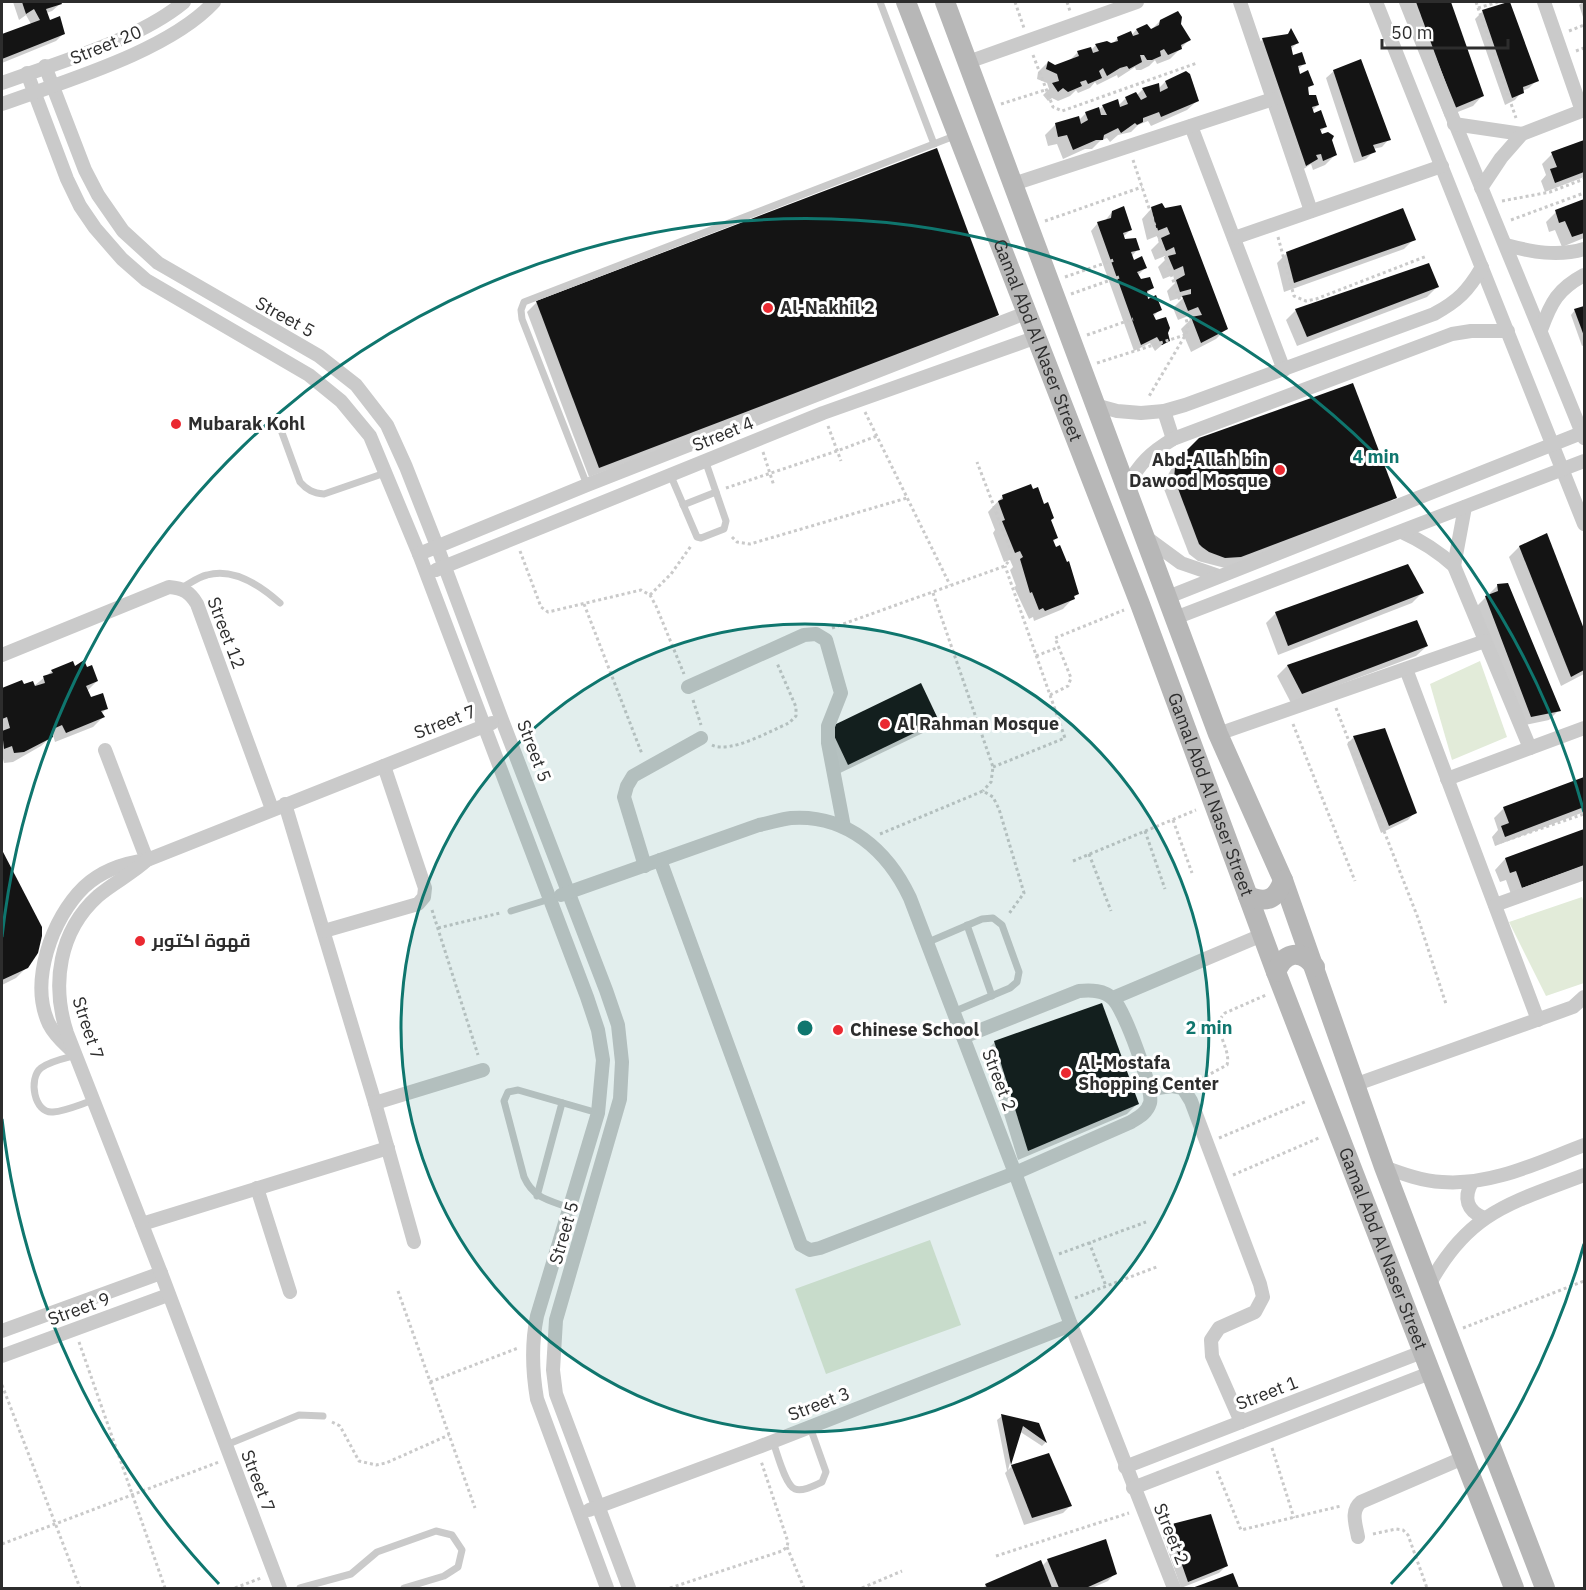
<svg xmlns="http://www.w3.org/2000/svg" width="1586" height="1590" viewBox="0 0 1586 1590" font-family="'IBM Plex Sans',Cairo,sans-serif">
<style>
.green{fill:#e2ebd9}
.shadow{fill:#0003}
.building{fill:#141414}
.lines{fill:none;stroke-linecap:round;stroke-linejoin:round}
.path{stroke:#cacaca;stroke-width:3;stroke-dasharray:3 3;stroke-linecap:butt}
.lane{stroke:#cacaca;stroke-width:7}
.street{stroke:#cacaca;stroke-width:14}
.secondary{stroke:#b7b7b7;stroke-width:20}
.ring{fill:none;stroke:#0f766e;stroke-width:3}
.poi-dot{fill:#ea2931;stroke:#fff;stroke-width:2}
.labels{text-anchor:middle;stroke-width:6;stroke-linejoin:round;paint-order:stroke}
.street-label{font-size:18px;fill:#2d2d2d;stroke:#fff}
.poi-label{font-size:18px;font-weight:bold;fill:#2d2d2d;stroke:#fff;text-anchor:start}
.centre{fill:#0f766e;stroke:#fff;stroke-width:3}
.ring-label{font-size:18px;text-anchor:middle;font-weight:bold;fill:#0f766e;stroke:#fff;stroke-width:6;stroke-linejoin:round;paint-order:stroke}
</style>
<rect width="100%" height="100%" fill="#fff"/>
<g class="green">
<path d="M1480,661L1507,737L1452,760L1430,684Z"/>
<path d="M1582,897L1584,903V983L1546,996L1509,922Z"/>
<path d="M930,1240L961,1325L826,1374L795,1289Z"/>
</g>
<g class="shadow">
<path d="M13,2H59L60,4L52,11L46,13L49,22L63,34L56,41L2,63V36L31,24L26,15L19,20Z"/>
<path d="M1402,2H1449L1483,95L1473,106L1445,117Z"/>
<path d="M1583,2H1584V20L1579,5Z"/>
<path d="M1483,11L1537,80L1529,88L1522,91L1515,100L1505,105L1475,19Z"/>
<path d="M1160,21L1179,24L1189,40L1170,59L1157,64L1155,60L1149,66L1141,70H1136L1135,67L1118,78L1117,75L1097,85L1095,82L1090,88L1078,93L1076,90L1070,96L1058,101L1052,98L1048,101L1043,95L1049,89L1047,83L1037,79L1038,72L1048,62L1055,67L1069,61L1078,52L1091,50L1096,45L1113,43L1118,38L1131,36L1136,30L1147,26L1150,31Z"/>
<path d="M1291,31L1297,43L1290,50L1292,57L1304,64L1297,70L1299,76L1312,84L1307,90L1308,97L1318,105L1312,111L1313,115L1325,127L1320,132L1321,136L1331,140L1335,155L1325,165L1313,170L1311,164L1295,175L1253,49L1263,39L1286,35Z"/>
<path d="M1334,71L1389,139L1382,147L1373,149L1374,151L1366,159L1354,163L1326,78Z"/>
<path d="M1165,82L1198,100L1187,110L1151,126L1148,121L1138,125L1131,132L1118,135L1110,142L1107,138L1100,141L1092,149H1085L1063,159L1057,144L1048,146L1045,135L1056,124L1079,120L1086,113L1098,111L1103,106H1118L1126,98L1137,95L1143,89H1158Z"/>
<path d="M1584,141V177L1545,192L1541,181L1546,175L1542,164L1552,154Z"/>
<path d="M1584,201V238L1562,247L1555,230L1549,232L1546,222L1556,212Z"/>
<path d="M1161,205L1226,329L1216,339L1191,352L1181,329L1190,320L1188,316L1178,320L1173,308L1185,296L1170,301L1167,291L1175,283L1173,275L1163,279L1158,267L1165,260V256L1155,260L1151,250L1159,242L1157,236L1147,240L1142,219L1152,208Z"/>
<path d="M1112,212L1130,230L1123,237L1124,240L1138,249L1131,257L1133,262L1145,268L1138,275L1140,280L1152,288L1146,294L1147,301L1160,309L1153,317L1168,340L1155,351L1150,343L1134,351L1091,231L1098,223L1104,222Z"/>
<path d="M1414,239L1404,249L1284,292L1277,263L1287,253Z"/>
<path d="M1437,287L1427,297L1297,346L1286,320L1296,310Z"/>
<path d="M537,302L998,315L988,325L589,477L527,312Z"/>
<path d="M1584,307V345L1582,346L1571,315L1575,310Z"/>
<path d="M1200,439L1395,497L1385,508L1225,568L1198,561L1189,554L1164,489L1165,480L1173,466Z"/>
<path d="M1003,496L1050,521L1057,537L1053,542L1077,594L1063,609L1034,621L1033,617L1029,619L1014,587L1016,586L1010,570L1013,567L1010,560L1004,562L993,533L995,530L988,512Z"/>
<path d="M1546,535L1584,633V674L1561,686L1509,557L1519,547Z"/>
<path d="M1498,585L1559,710L1549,720L1520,726L1475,608Z"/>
<path d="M1422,593L1412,603L1278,655L1266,623L1276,613Z"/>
<path d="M1416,622L1427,646L1416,656L1291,703L1277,676L1287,666Z"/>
<path d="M75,668L97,681L87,691L90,699L107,708L101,714L103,717L93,727L55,742L53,735L41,746L13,762L4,763L2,755V690L21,682L23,686H34L52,671Z"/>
<path d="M937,720L927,731L838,774L821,739L831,728Z"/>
<path d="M1354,737L1415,812L1408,820L1381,833L1347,744Z"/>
<path d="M1584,778V812L1495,846L1492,837L1498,830L1494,818L1504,808Z"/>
<path d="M1584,830V870L1512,897L1506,880L1500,882L1495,870L1505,859Z"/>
<path d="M2,853L41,927L27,967L16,978L2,985Z"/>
<path d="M995,1042L1137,1104L1127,1114L1018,1160L985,1052Z"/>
<path d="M1002,1416L1038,1424L1046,1442L1042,1446L1019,1431L1008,1470L1012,1466L1070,1506L1063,1513L1024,1525L1005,1473L1007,1471L997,1420Z"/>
<path d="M1169,1527L1227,1565L1219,1573L1181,1588L1162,1534Z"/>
<path d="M1048,1560L1115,1573L1108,1581L1092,1588H983L986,1585L1042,1566Z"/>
<path d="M1232,1574L1237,1588H1196Z"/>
</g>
<g class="building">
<path d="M22,2H61L62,4L46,9L50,20L60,16L65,34L2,59V34L40,20L34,9L26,14Z"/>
<path d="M1416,2H1451L1484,96L1455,108Z"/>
<path d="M1508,2H1510L1539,81L1523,87L1524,93L1512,98L1482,10Z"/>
<path d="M1178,11L1182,17L1181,24L1191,40L1181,45L1182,49L1168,55L1164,49L1160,51L1161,56L1152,60H1147L1144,55H1140L1142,62L1129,69L1127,66L1120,68L1107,76L1103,68L1099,71L1102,78L1088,84L1086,80L1080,82L1082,86L1068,92L1063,88L1058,92L1052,83L1059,81L1057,74L1046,69L1048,61L1055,65L1079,56L1077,51L1091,47L1093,53L1099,51L1095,44L1107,41L1111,43L1118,41L1117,37L1131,31L1133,36L1139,34L1136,29L1147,24L1151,29L1159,25L1160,20Z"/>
<path d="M1291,28L1299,43L1291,46L1293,55L1302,52L1306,64L1298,66L1300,74L1308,70L1314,85L1308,87L1309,95H1316L1319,105L1312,107L1314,113L1321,110L1327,127L1320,129L1322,134L1328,132L1334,136L1332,140L1337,155L1323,161L1321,154L1316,155L1318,159L1306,166L1262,38L1288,34Z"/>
<path d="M1361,59L1391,140L1373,145L1376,152L1362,157L1333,70Z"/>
<path d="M1186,71L1190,74L1199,101L1161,117L1159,112L1143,118V122L1137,125L1135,123L1121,133L1118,128L1104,135L1103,140H1096L1073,150L1067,135L1058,137L1055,123L1079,116L1081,124L1088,120L1085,112L1099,107L1101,115H1107L1102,105L1118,99L1120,107L1128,104L1125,97L1136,92L1141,100L1147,97L1142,88L1159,83L1160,92L1168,88L1165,81Z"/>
<path d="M1584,140V172L1555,183L1550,169L1557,167L1551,152Z"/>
<path d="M937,148L999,315L599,468L536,301Z"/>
<path d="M1584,199V233L1572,237L1565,221L1559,223L1555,210Z"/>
<path d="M1162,203L1165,208L1181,205L1228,329L1201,343L1191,317L1202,315L1198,307L1188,311L1182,296L1191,294V289L1180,292L1176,280L1185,275L1183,266L1174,270L1168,256L1176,254L1174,247L1166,251L1161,238L1170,234L1167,227L1157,231L1151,207Z"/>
<path d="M1124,206L1132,230L1123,233L1125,239L1136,238L1140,250L1131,252L1134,260L1142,256L1147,268L1137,272L1141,279L1150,277L1154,288L1147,291L1148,299L1156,295L1162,310L1153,314L1156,320L1166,317L1170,328L1168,333L1170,341L1162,345L1157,337L1141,345L1097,222L1111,218L1112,211Z"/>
<path d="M1403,208L1416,240L1294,283L1286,252Z"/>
<path d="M1429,263L1439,287L1307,337L1295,309Z"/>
<path d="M1584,306V336L1574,309Z"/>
<path d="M1353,383L1397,498L1241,557L1225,558L1209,552L1202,547L1199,544L1174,478L1175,468L1183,454L1199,438Z"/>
<path d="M1031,484L1033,489L1038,487L1044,504L1048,502L1054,518L1051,520L1058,538L1053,540L1056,547L1060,545L1067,562L1069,561L1079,594L1074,596L1075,599L1045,611L1043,608L1039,610L1032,592L1030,593L1020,559L1023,557L1020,551L1015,553L1002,521L1005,520L998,501L1003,499L1002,495Z"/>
<path d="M1547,533L1584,629V670L1571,677L1519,546Z"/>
<path d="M1408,564L1424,593L1288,646L1275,612Z"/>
<path d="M1508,583L1561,711L1531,717L1485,596L1498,591L1497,584Z"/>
<path d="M1417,620L1428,646L1302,694L1287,665Z"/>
<path d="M84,660L87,667L92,665L98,681L86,686L91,697L103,693L108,709L101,711L105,717L66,733L62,725L53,729V737L24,752L14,753L12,746L4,749L2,731L10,728L7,717L2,719V688L22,680L24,684L33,681L35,686L45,683L43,676L53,673L51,670L73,661L75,666Z"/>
<path d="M921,683L939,721L848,765L830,727Z"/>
<path d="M1385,728L1417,813L1389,826L1353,736Z"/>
<path d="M1584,777V807L1505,837L1501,826L1509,823L1503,807Z"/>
<path d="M1584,829V865L1522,888L1516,871L1510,873L1505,858Z"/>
<path d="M2,850L42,927V936L38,953L28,968L2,980Z"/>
<path d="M1102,1003L1139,1104L1028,1151L994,1041Z"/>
<path d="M1001,1414L1039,1423L1047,1443L1023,1426L1011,1465Z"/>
<path d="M1049,1453L1072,1506L1032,1518L1011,1465Z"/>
<path d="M1211,1514L1228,1566L1188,1582L1168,1525Z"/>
<path d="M1106,1539L1117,1574L1086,1588H1059L1047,1559Z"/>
<path d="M1041,1560L1052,1588H987L985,1584Z"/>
<path d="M1233,1573L1239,1588H1192Z"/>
</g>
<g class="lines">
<g class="path">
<path d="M1015,2L1024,28"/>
<path d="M1067,2L1070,11"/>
<path d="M1476,2L1516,118"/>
<path d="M1478,8L1498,2"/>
<path d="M1569,31L1584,25"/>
<path d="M1576,51L1584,48"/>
<path d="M1033,55L1053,107L1062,111L1197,63"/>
<path d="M1001,104L1045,90"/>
<path d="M1133,160L1188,325L1186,334L1148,398"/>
<path d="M1502,201L1550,192L1584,179"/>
<path d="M1511,220L1584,193"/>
<path d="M1045,221L1142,187"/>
<path d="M1278,237L1294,296L1306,301L1316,299L1427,256"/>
<path d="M1065,277L1114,260"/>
<path d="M1071,294L1119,277"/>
<path d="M1087,335L1133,319"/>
<path d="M1097,363L1185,335"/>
<path d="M865,412L950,585"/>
<path d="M828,426L841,461"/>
<path d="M763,452L774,486"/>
<path d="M726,488L837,451L877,436"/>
<path d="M732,537L737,542L750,544L907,498"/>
<path d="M520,551L541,607L548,612L641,590L650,595L656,606L684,674"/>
<path d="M933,593L993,767L991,782L983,791"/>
<path d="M650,595L671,574L691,546"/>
<path d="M584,604L642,754"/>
<path d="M832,628L1005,566L1011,558V551L977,462"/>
<path d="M1036,656L1059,647"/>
<path d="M1050,695L1068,686L1071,678L1055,638L1124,610"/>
<path d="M693,700L701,725"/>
<path d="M1336,708L1418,918L1446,1004"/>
<path d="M1293,724L1355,881"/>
<path d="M712,745C730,754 770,731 789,723L796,716V707L777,663"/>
<path d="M993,767L1065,738L1005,566"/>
<path d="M1173,820L1192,873"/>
<path d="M1145,831L1165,889"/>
<path d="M880,834L983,791L993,797L999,809L1024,893L1008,915"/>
<path d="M1495,844L1584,814"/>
<path d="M1089,854L1111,911"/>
<path d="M1073,861L1196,810"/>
<path d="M432,910L478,1055"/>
<path d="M438,928L500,913"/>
<path d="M1195,1082L1227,1065C1232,1048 1209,1027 1225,1013L1266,995"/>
<path d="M1219,1138L1307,1101"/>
<path d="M1233,1175L1321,1137"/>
<path d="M1089,1242L1106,1286"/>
<path d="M1059,1254L1146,1222"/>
<path d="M398,1291L475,1508"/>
<path d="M1075,1298L1159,1266"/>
<path d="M1463,1328L1584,1281"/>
<path d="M79,1342L165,1588"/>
<path d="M430,1382L518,1348"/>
<path d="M2,1385L80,1588"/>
<path d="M332,1422L340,1426L359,1461L376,1465L386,1463L449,1435"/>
<path d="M1272,1448L1294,1518"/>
<path d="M1217,1471L1241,1530L1341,1506"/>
<path d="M1373,1534L1396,1529L1403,1530L1408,1535L1427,1588"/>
<path d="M2,1544L219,1462"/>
<path d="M787,1547L804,1588"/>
<path d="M996,1556L1129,1513"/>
<path d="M235,1588L261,1578"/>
<path d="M670,1588L782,1551L787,1547L788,1542L761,1461"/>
<path d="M862,1588L902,1571"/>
</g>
<g class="lane">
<path d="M880,2L934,144"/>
<path d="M281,430L300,482C307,490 313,493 324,494L385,473"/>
<path d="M670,474L697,537L701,538L724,529L726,521L705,460"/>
<path d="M587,485L522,319L521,310L524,302L957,135"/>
<path d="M683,505L716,492"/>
<path d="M181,588C189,584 198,577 207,575C234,567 261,586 280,603"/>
<path d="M511,911L550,899"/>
<path d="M967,925L992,996"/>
<path d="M926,943L982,919L993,918L1002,925L1019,972L1017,982L1010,988L953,1012"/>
<path d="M77,1055C66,1058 50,1061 41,1068C28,1078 34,1114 53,1112C66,1111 81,1104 94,1100"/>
<path d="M537,1196L562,1103"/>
<path d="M570,1208C549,1200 534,1199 524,1177L504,1101L508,1092L518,1090L598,1113"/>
<path d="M773,1442C777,1452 785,1485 795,1489C803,1492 815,1485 822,1482L826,1472L810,1427"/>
<path d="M226,1445L299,1415L323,1416"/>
<path d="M300,1588L351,1574L377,1552L436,1531L452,1535L462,1550L458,1567L444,1576L404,1588"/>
</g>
<g class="street">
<path d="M1240,2L1311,211"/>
<path d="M1376,2L1584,524"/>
<path d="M1406,2C1464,148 1525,292 1584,438"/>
<path d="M1544,2L1582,111"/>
<path d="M968,62L1137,2"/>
<path d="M45,66L85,170L98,195L123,231L158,263L319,356L356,385L387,425L406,467L437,546L502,720L606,990L618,1025L622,1062L620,1099L556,1320L553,1370L556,1394L629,1588"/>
<path d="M27,73L67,179L80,206L95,228L122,259L146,280L309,375L341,401L370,436L419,554L587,997L598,1030L603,1060L598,1113L537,1316C531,1345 532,1370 537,1399L607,1588"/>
<path d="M2,83C59,62 138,40 184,2"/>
<path d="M2,104C65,81 169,51 214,2"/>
<path d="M1454,124L1522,134"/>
<path d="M1191,126L1284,370"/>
<path d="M1013,184L1273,99"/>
<path d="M1481,188L1501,158L1522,134L1584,110"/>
<path d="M1234,238L1442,166"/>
<path d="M1506,245C1532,252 1558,257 1584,249"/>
<path d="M1541,330C1551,302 1558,289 1584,275"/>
<path d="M1095,405L1117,411L1141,413L1164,411L1185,405L1434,314C1458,301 1468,291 1482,267"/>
<path d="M1164,411L1173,439"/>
<path d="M1127,486C1140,463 1150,453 1173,439L1452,334L1471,331H1508"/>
<path d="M1402,532C1422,541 1438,551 1454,566L1530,748"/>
<path d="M1147,538L1181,563L1219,576"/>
<path d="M419,554L587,485L1028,312"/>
<path d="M1454,566L1465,507"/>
<path d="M436,570L823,413L1037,337"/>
<path d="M1168,597L1584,432"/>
<path d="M1175,618L1584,461"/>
<path d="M2,655L169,587C183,588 190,592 197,604L272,809"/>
<path d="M1406,669L1538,1020"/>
<path d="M688,687L804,635L816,634L826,640L841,693L828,726V743L844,827"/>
<path d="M1218,734L1485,641"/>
<path d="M105,750L147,860"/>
<path d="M1447,779L1584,728"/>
<path d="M285,804L375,1103L414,1242"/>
<path d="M660,860L801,1245L810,1250L820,1248L1015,1173L1131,1122C1139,1117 1147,1113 1150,1103C1154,1090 1124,1009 1113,999C1104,990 1091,990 1079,991L963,1037"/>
<path d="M645,866L624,797L627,786L633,776L701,738"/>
<path d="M561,895L759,825C770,823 781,819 791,818C847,814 888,851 910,898L1015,1173L1071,1325L1174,1588"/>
<path d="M1495,905L1584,873"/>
<path d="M324,931L418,904L424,897L425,888L384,766"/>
<path d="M1113,998L1262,935"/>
<path d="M73,1052C64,1043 55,1036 49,1024C29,982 52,918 84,887C101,871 124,863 147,860"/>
<path d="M1354,1085L1573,1007L1584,997"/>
<path d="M1150,1089L1172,1086L1183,1088L1191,1101L1260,1284L1263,1297L1255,1312L1219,1328L1211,1340L1212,1356L1241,1422"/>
<path d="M375,1103L483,1070"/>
<path d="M1384,1167C1403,1174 1422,1181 1442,1182C1492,1186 1539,1162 1584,1145"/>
<path d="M1472,1182C1463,1198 1467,1211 1484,1218"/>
<path d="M257,1188L290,1292"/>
<path d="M142,1224L388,1148"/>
<path d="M1429,1285C1469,1211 1511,1203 1584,1175"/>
<path d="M2,1331L161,1273"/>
<path d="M2,1356L168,1295"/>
<path d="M1125,1467L1422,1352"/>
<path d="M1133,1488L1430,1373"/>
<path d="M589,1510L756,1448L1071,1325"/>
<path d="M1358,1537C1356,1525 1350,1511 1361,1502L1463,1458"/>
<path d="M280,1588L161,1273L67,1033C51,984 59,931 98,896C113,883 132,874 147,860L492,723"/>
</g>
<g class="secondary">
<path id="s1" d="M906,2L1140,604L1276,972L1514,1588"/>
<path d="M945,2L1218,734L1283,880L1384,1167L1545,1588"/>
<path d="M1248,896C1267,904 1277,899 1283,880"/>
<path d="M1276,972C1285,951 1301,949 1315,967"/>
</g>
</g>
<circle cx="805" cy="1028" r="404" fill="#0f766e" fill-opacity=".12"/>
<g class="ring">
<circle cx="805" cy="1028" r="404"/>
<path d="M1584 1244A808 808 0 0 1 1391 1584M219 1584A808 808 0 0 1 2 1119M2 937A808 808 0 0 1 1584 812"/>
</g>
<g class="poi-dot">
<circle cx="768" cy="308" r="6"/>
<circle cx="176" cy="424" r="6"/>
<circle cx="1280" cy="470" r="6"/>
<circle cx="885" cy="724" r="6"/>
<circle cx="140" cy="941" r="6"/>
<circle cx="838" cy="1030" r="6"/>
<circle cx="1066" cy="1073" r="6"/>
</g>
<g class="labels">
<g class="street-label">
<text transform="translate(106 45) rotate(-22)" y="6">Street 20</text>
<text transform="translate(285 317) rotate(29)" y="6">Street 5</text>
<text dy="6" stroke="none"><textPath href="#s1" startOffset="363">Gamal Abd Al Naser Street</textPath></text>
<text transform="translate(723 434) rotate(-22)" y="6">Street 4</text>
<text transform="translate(226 633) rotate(69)" y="6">Street 12</text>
<text transform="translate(445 722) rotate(-21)" y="6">Street 7</text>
<text transform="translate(534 751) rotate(69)" y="6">Street 5</text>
<text dy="6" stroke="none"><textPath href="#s1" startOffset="849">Gamal Abd Al Naser Street</textPath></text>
<text transform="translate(88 1028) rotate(72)" y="6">Street 7</text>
<text transform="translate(999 1080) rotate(69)" y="6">Street 2</text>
<text transform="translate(564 1233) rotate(-74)" y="6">Street 5</text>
<text dy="6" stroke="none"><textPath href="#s1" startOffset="1335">Gamal Abd Al Naser Street</textPath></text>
<text transform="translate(79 1309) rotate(-20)" y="6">Street 9</text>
<text transform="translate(1267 1393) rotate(-21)" y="6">Street 1</text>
<text transform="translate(819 1404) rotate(-21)" y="6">Street 3</text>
<text transform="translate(258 1481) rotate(69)" y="6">Street 7</text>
<text transform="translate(1171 1534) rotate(68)" y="6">Street 2</text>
</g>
<g class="poi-label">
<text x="780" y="314">Al-Nakhil 2</text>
<text x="188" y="430">Mubarak Kohl</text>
<text x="1268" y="466" text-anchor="end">Abd-Allah bin<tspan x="1268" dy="21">Dawood Mosque</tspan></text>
<text x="897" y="730">Al Rahman Mosque</text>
<text x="152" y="947">قهوة اكتوبر</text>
<text x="850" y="1036">Chinese School</text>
<text x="1078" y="1069">Al-Mostafa<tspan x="1078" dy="21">Shopping Center</tspan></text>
</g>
</g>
<circle cx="805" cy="1028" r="9" class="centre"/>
<g class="ring-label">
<text x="1376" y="463">4 min</text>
<text x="1209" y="1034">2 min</text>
</g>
<rect width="1586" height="1590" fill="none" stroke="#2d2d2d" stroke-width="6"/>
<path d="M1382 39v9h126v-9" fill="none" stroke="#2d2d2d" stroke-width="3"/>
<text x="1391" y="39" font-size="18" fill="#2d2d2d" stroke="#ffffff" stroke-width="4.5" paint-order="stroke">50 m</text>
</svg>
